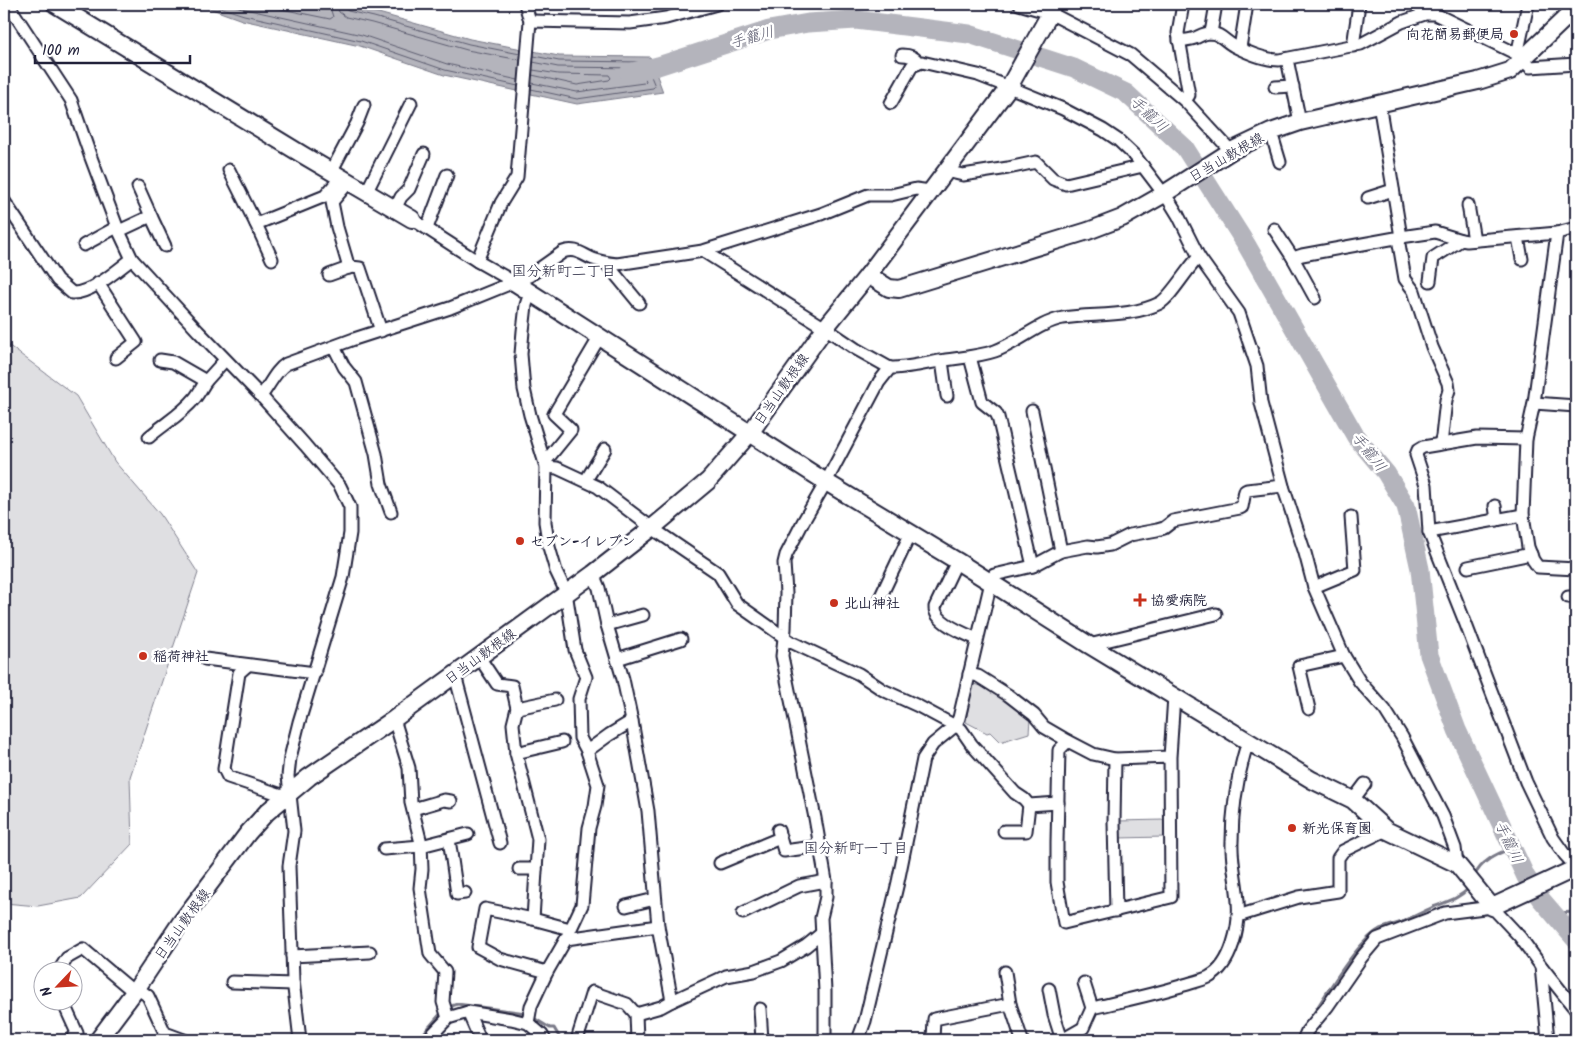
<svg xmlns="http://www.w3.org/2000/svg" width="1580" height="1044" viewBox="0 0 1580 1044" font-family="Kalam,'Klee One',sans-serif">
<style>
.green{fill:#dfdfe2;stroke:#80808e}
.water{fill:#b4b4bc;stroke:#7a7a88}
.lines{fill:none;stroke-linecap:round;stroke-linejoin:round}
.shore{stroke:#5c5c6f;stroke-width:1}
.stream{stroke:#7a7a88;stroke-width:3}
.river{stroke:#b4b4bc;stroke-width:19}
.street-casing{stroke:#22223b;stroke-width:15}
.secondary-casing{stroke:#22223b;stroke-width:20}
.street{stroke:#fff;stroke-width:11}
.secondary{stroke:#fff;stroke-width:16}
.poi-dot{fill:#c8321e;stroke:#fff;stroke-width:2}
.labels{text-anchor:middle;stroke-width:5;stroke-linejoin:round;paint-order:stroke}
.poi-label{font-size:14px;font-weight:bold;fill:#22223b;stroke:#fff;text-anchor:start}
.street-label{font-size:14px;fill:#22223b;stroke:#fff}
.water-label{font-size:15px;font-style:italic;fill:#5c5c6f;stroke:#fff}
.neighbourhood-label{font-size:15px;fill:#22223b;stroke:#fff}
</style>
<rect width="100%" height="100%" fill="#fff"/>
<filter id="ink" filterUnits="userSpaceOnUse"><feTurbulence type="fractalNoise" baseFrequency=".02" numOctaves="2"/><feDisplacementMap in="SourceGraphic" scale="10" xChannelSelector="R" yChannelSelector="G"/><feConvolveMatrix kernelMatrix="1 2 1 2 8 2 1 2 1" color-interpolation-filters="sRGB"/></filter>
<g filter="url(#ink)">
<g class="green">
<path d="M4,342L76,396L115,462L160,514L198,573L130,777L132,844L81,898L38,906L4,903Z"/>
<path d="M972,684L985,686L1030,719L1029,733L1000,742L990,732L987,733L966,722Z"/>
<path d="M1164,820L1165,837L1118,838L1117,821Z"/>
</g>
<path class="water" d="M198,4H338L375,12L470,39L559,56L650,57L663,92L577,104L444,75L360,46L242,20Z"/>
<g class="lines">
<g class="shore">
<path d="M210,4L244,15L361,41L445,70L518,86"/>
<path d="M230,4L245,9L362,35L447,64L518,80"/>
<path d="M257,4L330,19L333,17L329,4"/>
<path d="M337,4L339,12L346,17L372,23L467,50L520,60"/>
<path d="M343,4L344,8L348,11L374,17L469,44L520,54"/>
<path d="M532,75L577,85L609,80L611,78L609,75L558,74L533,70"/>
<path d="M532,83L577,92L644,83L646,81L642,70L640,68L558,67L533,62"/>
<path d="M531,89L577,99L653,88L655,86L645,62L559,61L534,56"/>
</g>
<g class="stream">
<path d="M1474,877C1481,861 1496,854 1512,848"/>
<path d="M1555,913L1576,912"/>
<path d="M447,1008L457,1004L526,1013"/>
<path d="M532,1017L550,1028H554L561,1040"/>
<path d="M1310,1019C1325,996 1357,941 1380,929C1387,926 1395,924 1402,922C1412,917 1423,912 1433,907C1448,901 1457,900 1469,888"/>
<path d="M418,1040L442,1012"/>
</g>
<path class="river" d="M629,73L658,66L769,30L808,23L856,20L969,34L1074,68L1126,93L1185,148L1246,244L1356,437L1386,473L1406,506L1420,569L1429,655L1457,730L1526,877L1540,898L1576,940"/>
<defs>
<g id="street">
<path d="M8,4L71,100L90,155L117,227L132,259L198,331L261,396L305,445L340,486L350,507V533L343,577L299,722L290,758L288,776L294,831L289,866L293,980L300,1040"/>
<path d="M1019,4L1050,13L1131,55L1185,101L1231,151"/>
<path d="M1183,4L1178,33L1189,95L1185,101"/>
<path d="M530,21L630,23L666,18L717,4"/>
<path d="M1211,33L1216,4"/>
<path d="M1179,41C1185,40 1190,40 1195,38C1200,36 1204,33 1210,33C1220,33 1226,42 1234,46C1246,52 1266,60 1279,60L1361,44L1402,22L1425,14H1435L1519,55L1523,60L1530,67L1576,64"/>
<path d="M1353,46L1359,4"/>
<path d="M1240,48L1247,4"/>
<path d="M902,55C908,55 914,56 918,62"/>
<path d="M1287,59L1300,122"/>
<path d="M1523,60L1519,46L1528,4"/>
<path d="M1275,87L1293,86"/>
<path d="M891,103L912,66L922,62L978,75L1009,87L1063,109L1103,130L1118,140L1135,156L1170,202L1178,215L1199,257L1239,313L1257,366L1261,403L1283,486L1305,553L1314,587L1344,656L1360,682L1385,710L1402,737L1443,816L1455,848L1457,864"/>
<path d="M1379,103L1401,237L1435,232L1461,240L1467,241L1557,233L1576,228"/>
<path d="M1271,132L1280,162"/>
<path d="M229,170L256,224"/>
<path d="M946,171L963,175L1008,168L1036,162L1053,179L1066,184L1143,166"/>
<path d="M331,172L357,123L364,105"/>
<path d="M366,193L411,103"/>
<path d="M1368,198L1393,190"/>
<path d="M4,201L57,280L72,293C91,294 117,270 132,259"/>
<path d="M1468,205L1474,240"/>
<path d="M395,209L401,197L409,189L424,154"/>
<path d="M151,216L165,246"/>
<path d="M412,219L477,261L514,282"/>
<path d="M427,228L447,175"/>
<path d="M1274,229L1293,258L1302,255L1401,237L1399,244L1405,279L1414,291L1432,347L1448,383L1449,390L1446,400L1442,436L1440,444"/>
<path d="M119,231L151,216L138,187"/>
<path d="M1557,233L1534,403L1526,439L1523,515L1528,547L1533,560L1538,567L1576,569"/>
<path d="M1518,237L1522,259"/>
<path d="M84,245L117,227"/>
<path d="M703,251L821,214L868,195H891L916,189L930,191"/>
<path d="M1293,258L1315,298"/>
<path d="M272,259L256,224L325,196L341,177"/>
<path d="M477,261L501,203L517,177L530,21L525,4"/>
<path d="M606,263L639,303"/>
<path d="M349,268L337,227L332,202L349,182"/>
<path d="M329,275L351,267L360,268L381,331"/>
<path d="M1430,281L1433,258L1461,240"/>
<path d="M98,283L136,342L116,358"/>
<path d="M334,347L344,367L356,382L376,454L381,484L391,512"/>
<path d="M970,357L982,402L996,413L998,417L1033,566"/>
<path d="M160,360L173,362L206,381L225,360"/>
<path d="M942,361L947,396"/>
<path d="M261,396C270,385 275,371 286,364L354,339L450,308L529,276L563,252C575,247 583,255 593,259C601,262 609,263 617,264L703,251L825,328L856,349L890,368"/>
<path d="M1534,403L1576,406"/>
<path d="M1032,411L1061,551"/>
<path d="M149,437C164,424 182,414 195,398C199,393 202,387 206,381"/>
<path d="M1526,439L1477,438L1423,447L1418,450L1416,455L1426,485L1429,532L1465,622L1492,693L1526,782L1553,838L1565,855L1576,867"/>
<path d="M545,462L571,430L554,414L599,338"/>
<path d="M546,467L557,468L598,487L652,528L718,573L737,604L791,642L859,674L883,690L918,706L961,729L972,745L1015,793L1024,799L1029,805L1058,803"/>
<path d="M586,480L605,449"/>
<path d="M1495,506L1497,520"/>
<path d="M1429,532L1523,515"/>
<path d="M957,561L935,607C934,622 965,634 977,639"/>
<path d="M1468,567L1531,554"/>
<path d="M593,574L599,588L607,625L623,679L632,721L648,811L658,926L672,1001L661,1007L636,1014"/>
<path d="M1314,587L1355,570L1351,517"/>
<path d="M1568,597H1576"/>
<path d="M880,598L908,539L912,533"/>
<path d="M607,625L643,615"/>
<path d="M1089,645L1216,614"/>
<path d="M479,657L497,684L512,686L517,708L513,724L516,753L538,839L533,919"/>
<path d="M205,659L315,673"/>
<path d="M617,659L681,639"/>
<path d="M248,665L239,673L224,769L228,777L279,794L290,795"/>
<path d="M969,674L978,676L1008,695L1034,715L1044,727L1068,741"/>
<path d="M455,675L500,843"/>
<path d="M517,708L555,700"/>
<path d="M1309,709L1299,666L1344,656"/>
<path d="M394,719L409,768L411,803L421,843L422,869L420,888L430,954L445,972L443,1002L448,1018"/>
<path d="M587,751L609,735L632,721"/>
<path d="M516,753L562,742"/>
<path d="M1170,757L1115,759L1093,754L1068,741L1059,750L1057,842V882L1064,923L1171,897L1170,757L1174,696"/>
<path d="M1115,759L1114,822L1116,911"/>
<path d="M1353,800L1365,784"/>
<path d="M413,809L444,800L451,801"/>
<path d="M778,830L784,851L820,846"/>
<path d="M1004,831H1026L1029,805"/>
<path d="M449,839L457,894L465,893"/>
<path d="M384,849L421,846L468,834"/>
<path d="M720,863L780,838"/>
<path d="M519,869H536"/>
<path d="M626,906L655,899"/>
<path d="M743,913L799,886L826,881"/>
<path d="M1238,916L1299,897L1338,891V858L1343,851L1386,830"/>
<path d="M566,939L658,926"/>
<path d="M292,956L370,952"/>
<path d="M1541,966L1548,1040"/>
<path d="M58,972L67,958L83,949L134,992"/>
<path d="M547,972L500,959L478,947L485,909L533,919L570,929"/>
<path d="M1005,972L1010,1004L1022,1040"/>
<path d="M232,982L293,984"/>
<path d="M1084,983L1092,1008"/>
<path d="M137,988L148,996L165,1033L184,1040"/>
<path d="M1049,989L1054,1015L1062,1040"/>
<path d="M672,1001L726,976L754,971L781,961L806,946L822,933"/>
<path d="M63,1002L77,1033L71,1040"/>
<path d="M760,1009L762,1040"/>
<path d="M468,1012L478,1035V1040"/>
<path d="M528,1023L531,1006L547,972L566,939L582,905L589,828L595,806L598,785L587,751L580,738L579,699L586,677L575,650L566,592L556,571L549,547L545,522L546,467L530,415L524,389L521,354L523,331L526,305L530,293"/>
<path d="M427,1040L448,1018L468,1012L511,1019L528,1023L542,1035L545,1040"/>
<path d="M577,1040L592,992L627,1004L636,1014L637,1040"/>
<path d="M825,1040V991L821,918L826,897V881L815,818L782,656L785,629L786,593L784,563L786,555L803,522L826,482L879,382L890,368C906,368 923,364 939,361C957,358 977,357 995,351C1018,343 1038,323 1063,318C1094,313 1130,318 1160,303C1171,297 1188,267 1199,257"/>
<path d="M858,1040L865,1021L898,882L923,759L933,744L955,726L959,718L991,582L994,575L1033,566L1061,551L1088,546L1097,547L1110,545L1130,535L1157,530L1164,528L1173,521L1240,508L1242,507L1245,491L1247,490L1283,486"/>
<path d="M933,1040L934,1019L1010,1004"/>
<path d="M1062,1040L1083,1028L1092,1008C1122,1001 1151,995 1181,986C1190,983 1200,981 1209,977C1232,965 1240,925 1238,902C1237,882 1231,862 1232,842C1232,808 1238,773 1248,741"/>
<path d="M1303,1040L1307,1031L1327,1007L1361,958L1377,939L1445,913L1492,907L1520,937L1541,966L1576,1010"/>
</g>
<g id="secondary">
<path d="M55,4L303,155L412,219"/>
<path d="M868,275L889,288L899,289L1088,231L1122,218L1159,197L1231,151L1271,132L1300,122L1478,81L1510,71L1576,8"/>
<path d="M514,282L826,482L957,561L1089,645L1312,780L1353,800L1386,830L1457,864L1492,907L1574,869"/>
<path d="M98,1040L137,988L181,922L248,833L267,812L309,777L394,719L593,574L652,528L708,481L750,433L825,328L868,275L1009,87L1048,17L1053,4"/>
</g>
</defs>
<use href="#street" class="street-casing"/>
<use href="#secondary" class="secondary-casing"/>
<use href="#street" class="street"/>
<use href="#secondary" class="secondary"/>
</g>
</g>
<g class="poi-dot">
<circle cx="1514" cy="34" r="5"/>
<circle cx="520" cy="541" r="5"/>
<path d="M1137.5 592.5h5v5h5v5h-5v5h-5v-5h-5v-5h5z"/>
<circle cx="834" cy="603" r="5"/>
<circle cx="143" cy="656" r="5"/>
<circle cx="1292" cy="828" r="5"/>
</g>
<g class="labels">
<g class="poi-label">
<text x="1504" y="39" text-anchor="end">向花簡易郵便局</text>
<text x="530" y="546">セブン-イレブン</text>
<text x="1151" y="605">協愛病院</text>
<text x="844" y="608">北山神社</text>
<text x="153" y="661">稲荷神社</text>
<text x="1302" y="833">新光保育園</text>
</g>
<g class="street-label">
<text transform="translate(1226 157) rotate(-30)" y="5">日当山敷根線</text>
<text transform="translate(781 389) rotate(-55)" y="5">日当山敷根線</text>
<text transform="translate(480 656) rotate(-36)" y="5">日当山敷根線</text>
<text transform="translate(182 924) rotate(-54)" y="5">日当山敷根線</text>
</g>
<g class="water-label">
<text transform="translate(752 37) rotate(-16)" y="5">手籠川</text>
<text transform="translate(1149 114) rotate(43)" y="5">手籠川</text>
<text transform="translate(1369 452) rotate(52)" y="5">手籠川</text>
<text transform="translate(1509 842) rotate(65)" y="5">手籠川</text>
</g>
<g class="neighbourhood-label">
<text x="564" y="276">国分新町二丁目</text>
<text x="856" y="853">国分新町一丁目</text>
</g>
</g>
<rect width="1580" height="1044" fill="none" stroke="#fff" stroke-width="20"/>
<rect x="10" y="10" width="1560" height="1024" fill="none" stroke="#22223b" stroke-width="2" filter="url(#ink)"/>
<g transform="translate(58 986) rotate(245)"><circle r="24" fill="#ffffff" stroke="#a7a7b1"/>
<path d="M0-4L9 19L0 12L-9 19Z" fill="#c8321e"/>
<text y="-8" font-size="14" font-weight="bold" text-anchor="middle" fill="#22223b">N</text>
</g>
<path d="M35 55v8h155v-8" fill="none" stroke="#22223b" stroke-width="2.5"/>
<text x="42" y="55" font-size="15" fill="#22223b" stroke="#ffffff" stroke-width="4" paint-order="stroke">100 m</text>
</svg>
